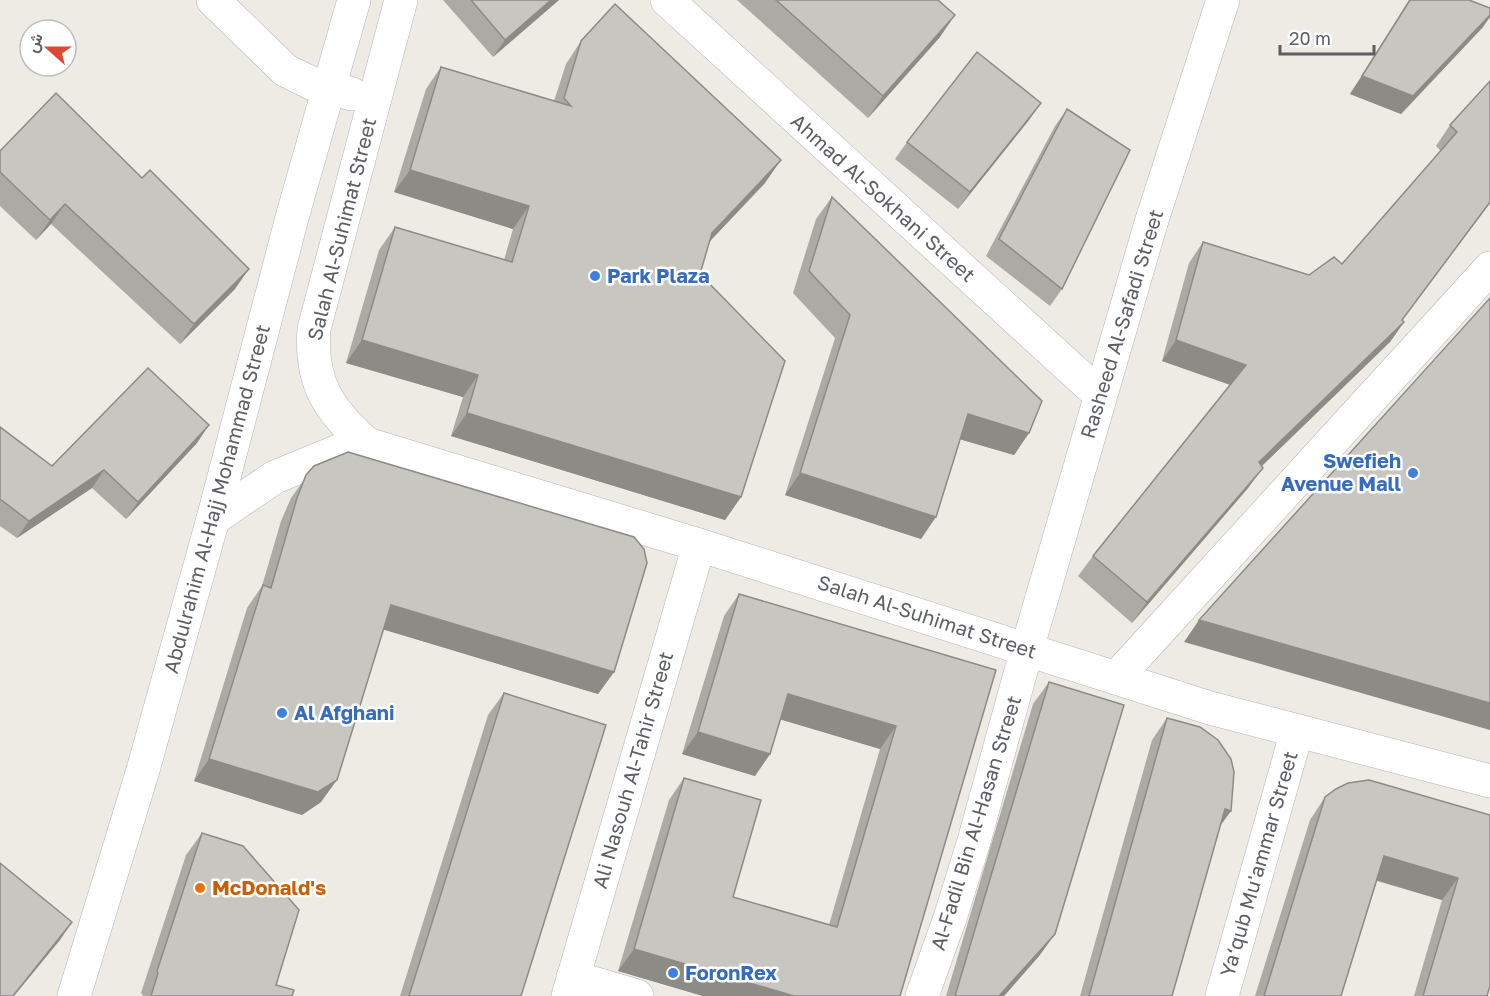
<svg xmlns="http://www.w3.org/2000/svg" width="1490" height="996" viewBox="0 0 1490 996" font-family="'Golos Text',Vazirmatn,sans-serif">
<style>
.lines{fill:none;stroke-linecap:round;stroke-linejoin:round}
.minor-casing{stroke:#b3b5ba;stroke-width:34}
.minor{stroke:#fff;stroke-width:33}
.wall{fill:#acaaa5}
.shaded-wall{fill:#8c8b86}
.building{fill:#c8c6c0;stroke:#8c8b86;stroke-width:1.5}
.shop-dot{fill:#3f7fe0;stroke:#fff;stroke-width:2}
.food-dot{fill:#e8710a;stroke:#fff;stroke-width:2}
.labels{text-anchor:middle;stroke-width:5;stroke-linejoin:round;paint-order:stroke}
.street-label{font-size:20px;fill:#5b5e63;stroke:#fff}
.shop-label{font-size:20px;font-weight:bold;fill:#366cbe;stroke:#fff;text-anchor:start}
.food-label{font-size:20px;font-weight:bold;fill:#c56008;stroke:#fff;text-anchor:start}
</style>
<rect width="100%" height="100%" fill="#edebe3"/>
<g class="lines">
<defs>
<g id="minor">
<path d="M213,0L285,70L311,83L352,94"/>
<path d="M401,0L314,329C310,382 328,410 367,444L699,545L1210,708L1490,781"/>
<path d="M667,0L1100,395"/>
<path d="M213,519L275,477L341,450L367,444"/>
<path d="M1116,678L1490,268"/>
<path d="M573,977L637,996"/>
<path d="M74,996L143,770L213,519L293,214L354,0"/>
<path d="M568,996L699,545"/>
<path d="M922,996L950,918L974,841L1027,649L1151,223L1223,0"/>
<path d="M1222,996L1297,731"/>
</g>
</defs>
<use href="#minor" class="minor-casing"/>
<use href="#minor" class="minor"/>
</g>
<g class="wall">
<path d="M443,0H559L493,57Z"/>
<path d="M737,0H938L940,37L868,118Z"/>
<path d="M1409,0H1469L1483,27L1401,114L1350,94Z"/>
<path d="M581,41L765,183L709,242L700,274L741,497L725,520L451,436L463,397L346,363L379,250L395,227L504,260L513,229L394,192L426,89L441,67L554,101L566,64Z"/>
<path d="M1490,81V203L1402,320L1404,322L1390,342L1262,466L1248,488L1132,623L1078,576L1093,556L1230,385L1162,361L1189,263L1203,242L1309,275L1342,264L1441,151L1436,146L1450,125Z"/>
<path d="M1067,109L1062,289L1050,306L986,256L1055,126Z"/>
<path d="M1029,120L958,209L895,159L907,142Z"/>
<path d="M0,151L235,289L180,344L51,224L36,240L0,206Z"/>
<path d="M832,197L1029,433L1014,455L960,439L921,539L785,495L835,338L793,293L816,219Z"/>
<path d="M0,427L52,466L197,443L126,519L92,488L17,538L0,526Z"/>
<path d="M314,466L614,672L598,694L383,629L321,802L302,815L194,781L247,608L262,586L281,521L291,498Z"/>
<path d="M739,594L996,670L900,996H703L618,971L669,800L684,778L733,897L829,925L880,749L781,719L770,754L755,776L682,754L724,616Z"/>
<path d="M1049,682L1055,934L1039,956L1004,996H946L1033,704Z"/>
<path d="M504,693L521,996H400L488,715Z"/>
<path d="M1167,718L1220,827L1172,996H1080L1152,740Z"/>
<path d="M1325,797L1490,815L1487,996H1414L1442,900L1377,881L1341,996H1255L1310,820Z"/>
<path d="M202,833L276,985L292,996H142L143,995L141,993L186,855Z"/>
</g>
<g class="shaded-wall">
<path d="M551,0H559L493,57L505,40Z"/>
<path d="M955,15L940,37L868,118L883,96Z"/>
<path d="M1490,15V17L1483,27L1401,114L1350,94L1362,76Z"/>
<path d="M1041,103L1029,120L958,209L970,192Z"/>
<path d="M781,160L765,183L696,256L712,233Z"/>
<path d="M410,170L529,206L513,229L394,192Z"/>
<path d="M1490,202V203L1393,332L1404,322L1390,342L1244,483L1259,462L1402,320Z"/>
<path d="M65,204L51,224L36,240L50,220Z"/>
<path d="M249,269L235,289L180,344L194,324Z"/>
<path d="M362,340L478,375L463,397L346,363Z"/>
<path d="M1176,340L1246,365L1231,385L1162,361Z"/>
<path d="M467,413L741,497L725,520L451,436Z"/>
<path d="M968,414L1029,433L1014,455L952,437Z"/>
<path d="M209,425L197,443L126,519L138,502Z"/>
<path d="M1263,468L1248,488L1132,623L1147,602Z"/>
<path d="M104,470L92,488L17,538L29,521Z"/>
<path d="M800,473L936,517L921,539L785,495Z"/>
<path d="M391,605L614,672L598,694L375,627Z"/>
<path d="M1199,620L1490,703V730L1184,642Z"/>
<path d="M788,694L896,726L880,749L772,717Z"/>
<path d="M698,732L770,754L755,776L682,754Z"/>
<path d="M209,759L337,780L321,802L302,815L194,781Z"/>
<path d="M1225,809L1231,811L1215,833Z"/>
<path d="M1384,856L1458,878L1442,900L1369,878Z"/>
<path d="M72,922L60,940L14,996H13Z"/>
<path d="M1055,934L1039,956L1004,996H999Z"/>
<path d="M634,949L794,996H703L618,971Z"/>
</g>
<g class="building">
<path d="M471,0H551L505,40Z"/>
<path d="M776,0H938L955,15L883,96Z"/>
<path d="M1410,0H1469L1490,8V15L1413,96L1362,76Z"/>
<path d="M615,4L781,160L712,233L700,274L785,361L741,497L467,413L478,375L362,340L395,227L512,262L529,206L410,170L441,67L571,106L564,98L581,41Z"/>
<path d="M977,52L1041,103L970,192L907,142Z"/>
<path d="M1490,81V202L1402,320L1404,322L1259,462L1263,468L1147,602L1093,556L1246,365L1176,340L1203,242L1309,275L1334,257L1342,264L1457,132L1450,125Z"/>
<path d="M56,93L142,178L150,170L249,269L194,324L65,204L50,220L0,172V151Z"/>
<path d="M1067,109L1130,150L1062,289L999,239Z"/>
<path d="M832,197L1042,401L1029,433L968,414L936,517L800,473L850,315L809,271Z"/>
<path d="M1490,298V703L1199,620Z"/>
<path d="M148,368L209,425L138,502L104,470L29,521L0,499V427L52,466Z"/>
<path d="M348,452L634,537L644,549L647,563L614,672L391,605L337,780L318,792L209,759L263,585L271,588L297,498L306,475L314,466Z"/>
<path d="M739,594L996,670L900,996H794L634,949L684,778L761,800L733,897L837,927L896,726L788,694L770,754L698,732Z"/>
<path d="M1049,682L1124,705L1055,934L999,996H955Z"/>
<path d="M504,693L606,725L521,996H409Z"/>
<path d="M1167,718L1200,727L1218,740L1231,759L1234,772L1231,811L1225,809L1172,996H1089Z"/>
<path d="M1369,780L1490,815V986L1487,996H1423L1458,878L1384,856L1341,996H1264L1325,797L1336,789L1348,783Z"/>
<path d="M202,833L243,846L299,910L276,985L294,990L292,996H151L158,973L157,971Z"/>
<path d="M0,863L72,922L13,996H0Z"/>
</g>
<g class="shop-dot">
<circle cx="595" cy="276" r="6"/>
<circle cx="1413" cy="473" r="6"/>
<circle cx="282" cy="713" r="6"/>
<circle cx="673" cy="973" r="6"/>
</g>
<circle class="food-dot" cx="200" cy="888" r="6"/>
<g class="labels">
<g class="street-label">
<text transform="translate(883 198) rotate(42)" y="7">Ahmad Al-Sokhani Street</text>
<text transform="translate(342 229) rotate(-76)" y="7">Salah Al-Suhimat Street</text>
<text transform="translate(1122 324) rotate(-73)" y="7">Rasheed Al-Safadi Street</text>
<text transform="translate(217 499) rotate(-75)" y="7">Abdulrahim Al-Hajj Mohammad Street</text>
<text transform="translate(927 617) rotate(18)" y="7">Salah Al-Suhimat Street</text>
<text transform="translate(633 770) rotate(-74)" y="7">Ali Nasouh Al-Tahir Street</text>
<text transform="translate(976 823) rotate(-73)" y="7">Al-Fadil Bin Al-Hasan Street</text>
<text transform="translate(1259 864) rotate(-74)" y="7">Ya‘qub Mu'ammar Street</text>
</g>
<g class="shop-label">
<text x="607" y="283">Park Plaza</text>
<text x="1401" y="468" text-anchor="end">Swefieh<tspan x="1401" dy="23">Avenue Mall</tspan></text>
<text x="294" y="720">Al Afghani</text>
<text x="685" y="980">ForonRex</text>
</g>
<g class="food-label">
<text x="212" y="895">McDonald's</text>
</g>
</g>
<g transform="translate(48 48) rotate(291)"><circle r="28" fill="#ffffff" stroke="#bdbfc1" stroke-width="1.5"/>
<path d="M0-4.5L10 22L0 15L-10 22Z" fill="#e04836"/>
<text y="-9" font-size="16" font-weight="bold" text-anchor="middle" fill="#5b5e63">ش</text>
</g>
<path d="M1280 45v9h94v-9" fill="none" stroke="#5b5e63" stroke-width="3"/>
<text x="1289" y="45" font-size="18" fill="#5b5e63" stroke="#ffffff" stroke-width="4.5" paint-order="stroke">20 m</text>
</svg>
